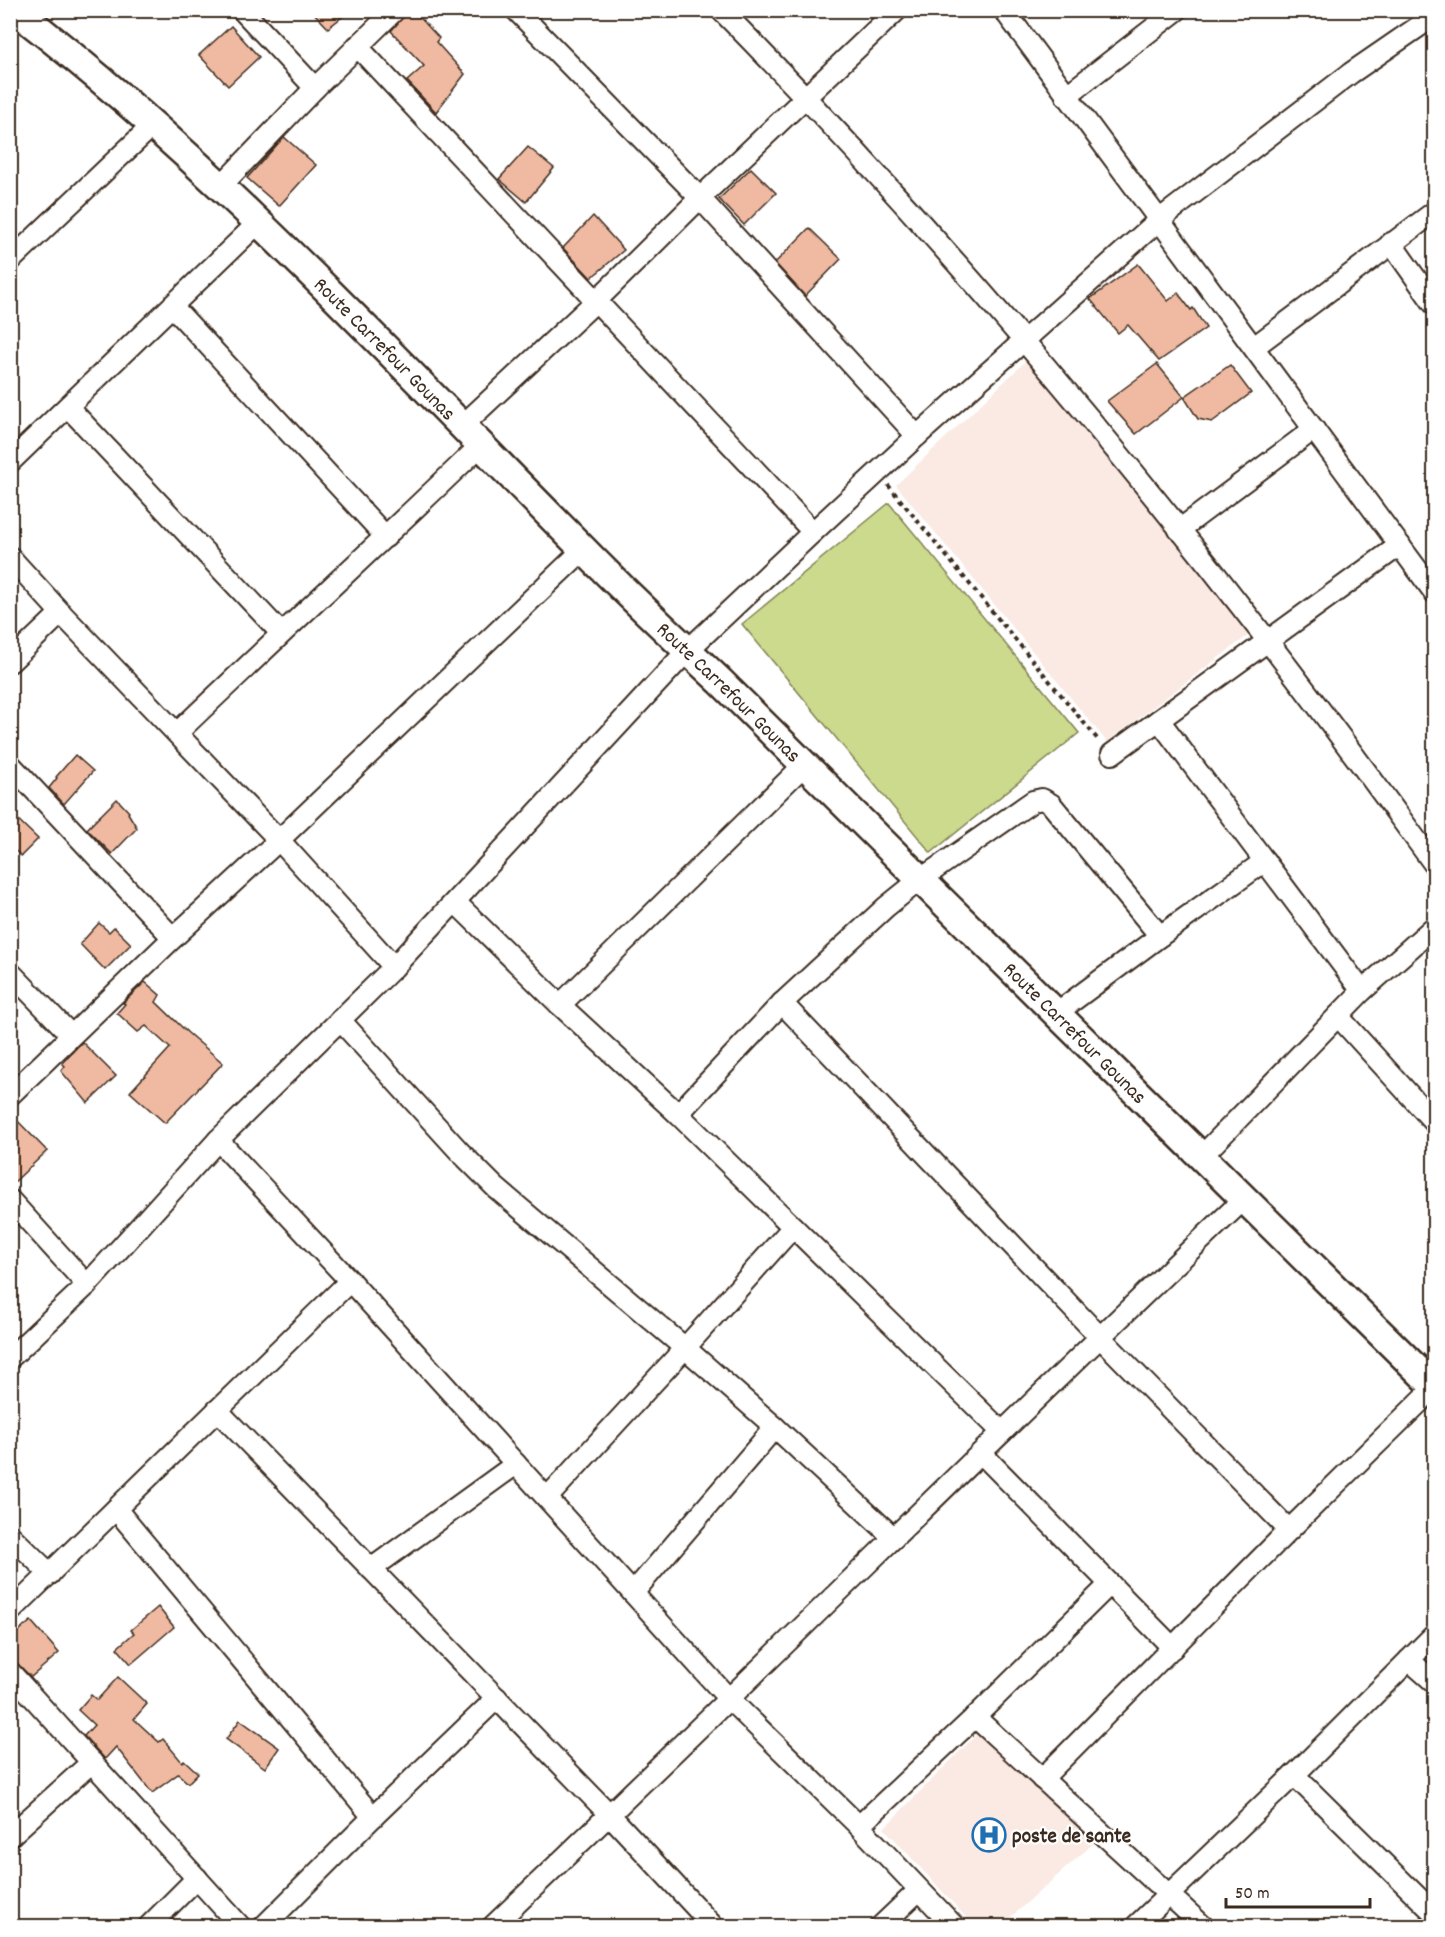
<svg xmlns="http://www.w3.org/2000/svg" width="1445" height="1937" viewBox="0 0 1445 1937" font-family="Dekko,sans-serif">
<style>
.built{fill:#faeae3}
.green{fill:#ccda8d;stroke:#848256;stroke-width:1.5}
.building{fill:#efbaa1;stroke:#3b2a1e;stroke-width:1.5}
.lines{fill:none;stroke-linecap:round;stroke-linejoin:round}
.minor-casing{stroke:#3b2a1e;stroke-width:24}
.secondary-casing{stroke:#3b2a1e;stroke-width:32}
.path{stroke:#3b2a1e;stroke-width:4;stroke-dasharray:4.5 4.5;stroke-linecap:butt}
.minor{stroke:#fff;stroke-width:20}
.secondary{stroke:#fff;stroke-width:27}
.labels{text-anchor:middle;stroke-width:4.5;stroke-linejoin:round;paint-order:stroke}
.street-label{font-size:21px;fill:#3b2a1e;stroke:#fff}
.poi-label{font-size:21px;font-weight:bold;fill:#3b2a1e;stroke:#fff;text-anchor:start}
</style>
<rect width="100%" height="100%" fill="#fff"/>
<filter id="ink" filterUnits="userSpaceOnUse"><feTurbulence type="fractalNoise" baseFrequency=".0167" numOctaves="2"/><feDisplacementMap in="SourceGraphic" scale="12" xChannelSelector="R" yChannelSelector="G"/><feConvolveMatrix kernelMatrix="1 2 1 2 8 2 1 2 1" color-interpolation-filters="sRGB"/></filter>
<g filter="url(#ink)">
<g class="built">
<path d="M1027,360L1250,634L1107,742L896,485Z"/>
<path d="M979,1732L1095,1842L1001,1926H974L884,1828Z"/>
</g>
<path class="green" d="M889,503L1079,733L931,853L742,624Z"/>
<g class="building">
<path d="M311,10H351L328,28Z"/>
<path d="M409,10H413L439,38L436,42L465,74L436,112L407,81L424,66L391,31Z"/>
<path d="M231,26L259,57L228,86L199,55Z"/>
<path d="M284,137L316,165L279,206L247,178Z"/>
<path d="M528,147L554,168L526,202L499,179Z"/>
<path d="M751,168L776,193L744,225L719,199Z"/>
<path d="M593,216L624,250L591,278L563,248Z"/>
<path d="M809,228L841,259L805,296L775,263Z"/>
<path d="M1138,264L1168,301L1178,293L1191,310L1193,308L1206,328L1159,361L1128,325L1118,333L1090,299Z"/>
<path d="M1157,364L1184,397L1136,434L1107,401Z"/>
<path d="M1230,365L1251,393L1212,422L1198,419L1184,397Z"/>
<path d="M75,755L93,771L64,804L49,788L57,778L56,777Z"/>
<path d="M117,799L129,812L128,813L137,828L112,854L87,829Z"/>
<path d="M10,812L38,839L21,856L10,846Z"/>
<path d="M99,923L109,932L114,927L131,944L105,970L80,944Z"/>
<path d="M145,982L160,995L156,1002L188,1033L223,1063L165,1123L130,1092L170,1048L146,1026L138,1032L117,1013L125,1004L123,1003Z"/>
<path d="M82,1042L116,1076L88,1103L61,1071L65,1066L62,1063Z"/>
<path d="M10,1113L47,1151L10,1186Z"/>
<path d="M158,1607L174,1627L131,1664L117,1648L134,1633L131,1630Z"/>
<path d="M31,1621L59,1653L31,1677L18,1664L10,1660V1638Z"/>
<path d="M118,1677L147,1704L134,1719L159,1742L163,1739L182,1762L184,1760L198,1773L188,1783L178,1774L152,1793L116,1747L105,1759L84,1736L94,1725L78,1710L91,1695L97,1700Z"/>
<path d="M240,1720L279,1748L265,1768L226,1739Z"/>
</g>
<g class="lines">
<defs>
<g id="minor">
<path d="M242,10L315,88"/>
<path d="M516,10L700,198L917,436"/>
<path d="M721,10C916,208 1097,420 1267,640C1324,713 1379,789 1434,864"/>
<path d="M1004,10L1434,592"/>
<path d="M357,46L813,532"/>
<path d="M1066,96L1177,10"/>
<path d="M219,188L315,88L395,10"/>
<path d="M1391,243L1434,304"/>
<path d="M10,261L153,125"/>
<path d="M173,307L386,537"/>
<path d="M1254,347L1434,212"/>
<path d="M68,407L281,633"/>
<path d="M462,426L596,301L700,198L897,10"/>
<path d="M10,462L258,223"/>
<path d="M1179,530L1314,429"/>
<path d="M10,557L61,613L279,840L394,967"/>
<path d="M10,662L61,613"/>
<path d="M1159,720L1362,991"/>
<path d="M177,733C278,636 381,542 481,445"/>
<path d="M1112,754L1400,545"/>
<path d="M10,764L173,938"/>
<path d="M455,902L560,1005L678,1114L1002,1432"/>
<path d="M10,972L71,1035"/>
<path d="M782,1003L1099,1336L1289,1530"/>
<path d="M560,1005L804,765"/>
<path d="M1055,1014L1160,936L1265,861"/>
<path d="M1338,1016L1434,1122"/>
<path d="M340,1020L460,1152L496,1188L685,1348L775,1427L894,1538"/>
<path d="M10,1095L173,938L279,840L583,550"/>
<path d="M678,1114L782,1003L886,907L921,879L1033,801L1042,799L1051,804L1160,936"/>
<path d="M218,1140L350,1281L729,1699L859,1826L954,1926"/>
<path d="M1202,1156L1362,991L1434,927"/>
<path d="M10,1200L87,1285"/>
<path d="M10,1358L87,1285L218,1140L394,967L687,651L813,532L917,436L1159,220L1351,73L1434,16"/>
<path d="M217,1410L610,1815L713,1926"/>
<path d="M981,1453L1173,1648"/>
<path d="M547,1498L685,1348L793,1227"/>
<path d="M116,1509L373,1817"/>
<path d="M10,1535L50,1574"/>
<path d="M371,1569L516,1464"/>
<path d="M633,1593L775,1427"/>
<path d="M10,1612L350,1281"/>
<path d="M1409,1660L1434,1682"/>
<path d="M10,1672L240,1926"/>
<path d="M975,1717L1203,1926"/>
<path d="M1294,1775L1434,1913"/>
<path d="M1042,1779L1289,1530L1434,1388"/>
<path d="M859,1826L975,1717L1110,1584"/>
<path d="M10,1836L92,1762"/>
<path d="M149,1926L197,1878"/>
<path d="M264,1926L373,1817L497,1698"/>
<path d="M493,1926C746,1686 991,1439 1244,1199"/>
<path d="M881,1926L918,1891"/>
<path d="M1136,1926L1294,1775L1434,1635"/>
</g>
<g id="secondary">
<path id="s1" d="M15,10C222,170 400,365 584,550C628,595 674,638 720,681C786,746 852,812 918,877C1090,1046 1262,1217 1434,1386"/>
</g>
</defs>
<use href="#minor" class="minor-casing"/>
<use href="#secondary" class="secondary-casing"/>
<path class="path" d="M888,485L1099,741"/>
<use href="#minor" class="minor"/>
<use href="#secondary" class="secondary"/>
</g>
</g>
<defs>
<symbol id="hospital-ring" viewBox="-11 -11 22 22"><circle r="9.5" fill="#fff" stroke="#1f6fb2" stroke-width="1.5"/><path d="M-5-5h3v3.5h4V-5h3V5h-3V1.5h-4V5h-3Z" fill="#1f6fb2"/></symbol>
</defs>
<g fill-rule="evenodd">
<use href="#hospital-ring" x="970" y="1816" width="38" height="38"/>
</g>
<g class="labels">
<g class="street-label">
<text dy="7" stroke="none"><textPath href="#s1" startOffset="502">Route Carrefour Gounas</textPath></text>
<text dy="7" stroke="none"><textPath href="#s1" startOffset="988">Route Carrefour Gounas</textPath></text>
<text dy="7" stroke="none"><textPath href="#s1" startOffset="1474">Route Carrefour Gounas</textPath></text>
</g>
<g class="poi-label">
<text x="1012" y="1842">poste de sante</text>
</g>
</g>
<rect width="1445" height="1937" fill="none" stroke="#fff" stroke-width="36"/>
<rect x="18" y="18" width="1409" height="1901" fill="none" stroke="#3b2a1e" stroke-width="2" filter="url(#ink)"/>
<path d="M1226 1898v9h144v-9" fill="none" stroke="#3b2a1e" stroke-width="3"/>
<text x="1235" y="1898" font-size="18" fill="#3b2a1e" stroke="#ffffff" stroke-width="4.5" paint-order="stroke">50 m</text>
</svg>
